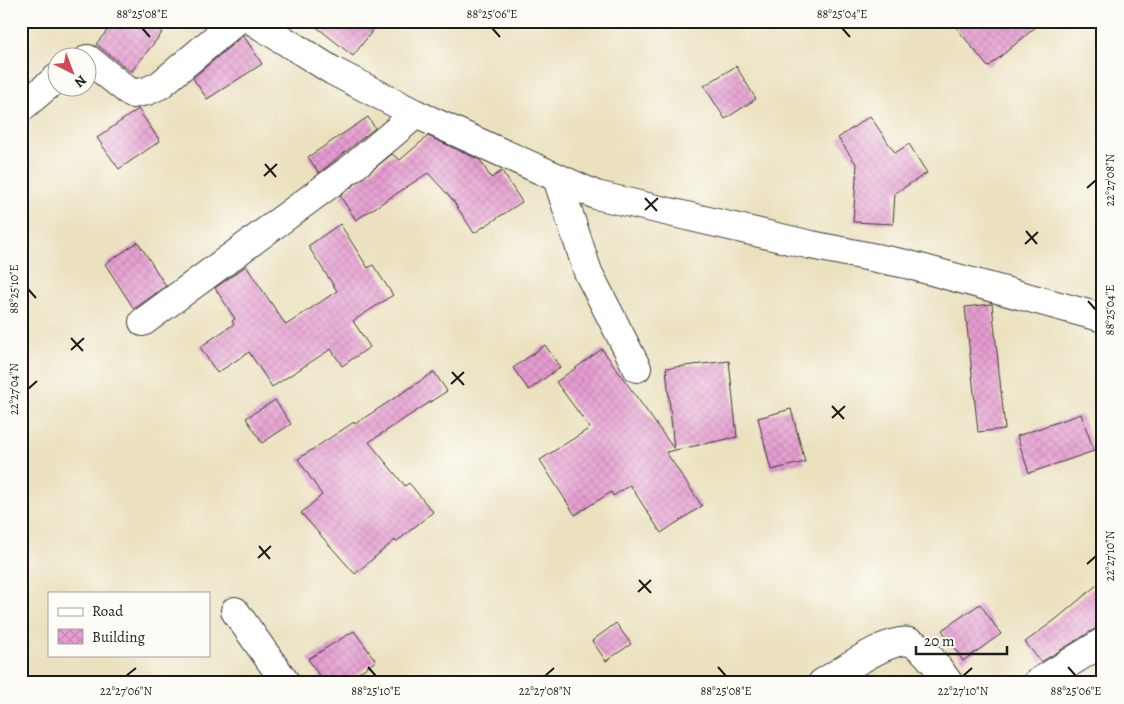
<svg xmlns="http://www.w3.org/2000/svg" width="1124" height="704" viewBox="0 0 1124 704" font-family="Alegreya,serif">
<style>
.building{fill:url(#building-cross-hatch)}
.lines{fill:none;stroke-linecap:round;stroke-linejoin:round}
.minor-casing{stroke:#3b3a34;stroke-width:30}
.minor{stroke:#fff;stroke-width:28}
.ticks{fill:none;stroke:#1c1c1c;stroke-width:2}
.neatline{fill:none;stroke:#1c1c1c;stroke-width:2}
.ticks-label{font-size:12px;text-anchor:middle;fill:#1c1c1c}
</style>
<defs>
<pattern id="building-cross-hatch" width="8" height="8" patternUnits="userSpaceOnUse" patternTransform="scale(1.25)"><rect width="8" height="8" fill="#e59cd0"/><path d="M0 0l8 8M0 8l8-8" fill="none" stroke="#c486b2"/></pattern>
</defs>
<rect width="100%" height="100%" fill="#fdfcf7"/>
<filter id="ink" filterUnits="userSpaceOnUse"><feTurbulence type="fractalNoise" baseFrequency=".02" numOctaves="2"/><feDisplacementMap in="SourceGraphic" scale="10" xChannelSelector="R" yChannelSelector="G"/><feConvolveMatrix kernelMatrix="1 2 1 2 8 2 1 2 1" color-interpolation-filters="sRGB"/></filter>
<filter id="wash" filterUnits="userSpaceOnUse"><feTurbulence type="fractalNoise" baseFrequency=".0096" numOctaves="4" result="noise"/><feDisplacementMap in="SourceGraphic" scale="20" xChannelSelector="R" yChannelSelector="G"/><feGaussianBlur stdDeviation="1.12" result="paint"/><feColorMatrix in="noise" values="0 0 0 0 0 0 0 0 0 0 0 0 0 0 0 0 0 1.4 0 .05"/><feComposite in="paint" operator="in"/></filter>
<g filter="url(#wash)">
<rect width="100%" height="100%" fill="#ebe1bf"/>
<g id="blocks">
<g class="building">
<path d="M115,21H148L162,33L131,72L96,44Z"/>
<path d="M309,21H380L353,56Z"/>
<path d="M951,21H1043L988,67Z"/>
<path d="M243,35L262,64L207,99L193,78Z"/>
<path d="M736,66L756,99L725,119L704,86Z"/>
<path d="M138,109L160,141L119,169L97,138Z"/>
<path d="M870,116L895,153L909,144L927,173L895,193L893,224L853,222L857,165L838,138Z"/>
<path d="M368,117L375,128L319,173L308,157Z"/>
<path d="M428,136L480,160L491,178L502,171L522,202L474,233L452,199L428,173L356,220L340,196L392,154L400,160Z"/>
<path d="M340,224L368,268L373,265L393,295L353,321L370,347L342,366L331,349L272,387L249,352L217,373L200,347L234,324L232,321L235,319L215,288L246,266L286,325L337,291L308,246Z"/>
<path d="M138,242L166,286L134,309L105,264Z"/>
<path d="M992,304L1005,429L978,432L965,307Z"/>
<path d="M545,345L560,367L529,390L513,368Z"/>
<path d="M602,349L674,449L666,368L729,361L737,437L666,452L702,506L661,533L630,485L613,496L611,492L575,515L540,460L590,428L556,382Z"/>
<path d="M434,372L447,391L369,442L405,486L409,483L433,512L396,542L395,540L355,574L301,513L322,495L298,459L354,422L355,424Z"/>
<path d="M275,400L291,424L262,443L246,418Z"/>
<path d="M791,409L805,462L771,470L758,418Z"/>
<path d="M1081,414L1094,451L1029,473L1017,436Z"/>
<path d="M1103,580V626L1095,629L1041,662L1025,642L1055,620Z"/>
<path d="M980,604L1001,634L963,661L942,630Z"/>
<path d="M616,623L631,644L606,661L592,641Z"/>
<path d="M354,631L376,661L343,683H324L308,659Z"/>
</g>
</g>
</g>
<g filter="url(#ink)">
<use href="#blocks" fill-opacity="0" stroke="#3b3a34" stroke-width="1"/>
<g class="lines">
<defs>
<g id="minor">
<path d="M253,21L333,71L416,114L596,195L811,245L906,264L1103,318"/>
<path d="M88,59L132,94L147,91L160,85L236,21"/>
<path d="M21,108L58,77"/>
<path d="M557,178L588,272L637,368"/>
<path d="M143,322L353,167L416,114"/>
<path d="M235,611L286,683"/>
<path d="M822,683C841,672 889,637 909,642C925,646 939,670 949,683"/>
<path d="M1037,683L1103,642"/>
</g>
</defs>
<use href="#minor" class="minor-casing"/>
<use href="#minor" class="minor"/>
</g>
</g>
<path class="ticks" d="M142,28L150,37M492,28L500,37M842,28L850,37M265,164L276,177M264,176L277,164M1087,188L1096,180M645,198L657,211M645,210L658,198M1026,231L1037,244M1025,244L1038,232M28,289L36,298M1088,301L1096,310M71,338L83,351M71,350L84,338M452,372L464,385M451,384L464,372M28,389L37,381M832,406L844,419M832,418L845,406M259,546L270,559M258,558L271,546M1087,564L1096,556M639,580L651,593M638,592L651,580M368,667L376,676M718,667L726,676M1068,667L1076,676M126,676L136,668M545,676L554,668M963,676L972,668"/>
<rect width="1124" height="704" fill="none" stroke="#fdfcf7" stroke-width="55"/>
<rect x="48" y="592" width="162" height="65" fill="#fdfcf7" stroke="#a3a29f"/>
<rect x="58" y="608" width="25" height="8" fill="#ffffff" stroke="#a3a29f"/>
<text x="92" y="616" font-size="15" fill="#1c1c1c">Road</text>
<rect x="58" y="629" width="25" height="15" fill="url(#building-cross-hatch)" stroke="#a3a29f"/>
<text x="92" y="642" font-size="15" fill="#1c1c1c">Building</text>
<g transform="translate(72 72) rotate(138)"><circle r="24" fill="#fdfcf7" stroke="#a3a29f"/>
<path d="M0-4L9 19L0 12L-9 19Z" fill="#d1495b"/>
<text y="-8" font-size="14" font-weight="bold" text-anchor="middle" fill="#1c1c1c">N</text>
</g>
<path d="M916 646v8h91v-8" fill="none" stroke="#1c1c1c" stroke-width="2.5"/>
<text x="924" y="646" font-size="15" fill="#1c1c1c" stroke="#fdfcf7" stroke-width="4" paint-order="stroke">20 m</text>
<rect x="28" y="28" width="1068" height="648" class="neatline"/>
<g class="ticks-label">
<text x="142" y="18">88°25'08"E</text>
<text x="492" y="18">88°25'06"E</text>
<text x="842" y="18">88°25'04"E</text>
<text transform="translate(1110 180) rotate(-90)" y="4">22°27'08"N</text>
<text transform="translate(14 289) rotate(-90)" y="4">88°25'10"E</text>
<text transform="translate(1110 310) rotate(-90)" y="4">88°25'04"E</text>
<text transform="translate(14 389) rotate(-90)" y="4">22°27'04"N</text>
<text transform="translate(1110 556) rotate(-90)" y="4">22°27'10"N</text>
<text x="126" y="695">22°27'06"N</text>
<text x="376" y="695">88°25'10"E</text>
<text x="545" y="695">22°27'08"N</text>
<text x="726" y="695">88°25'08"E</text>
<text x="963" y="695">22°27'10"N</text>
<text x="1076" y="695">88°25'06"E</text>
</g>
</svg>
